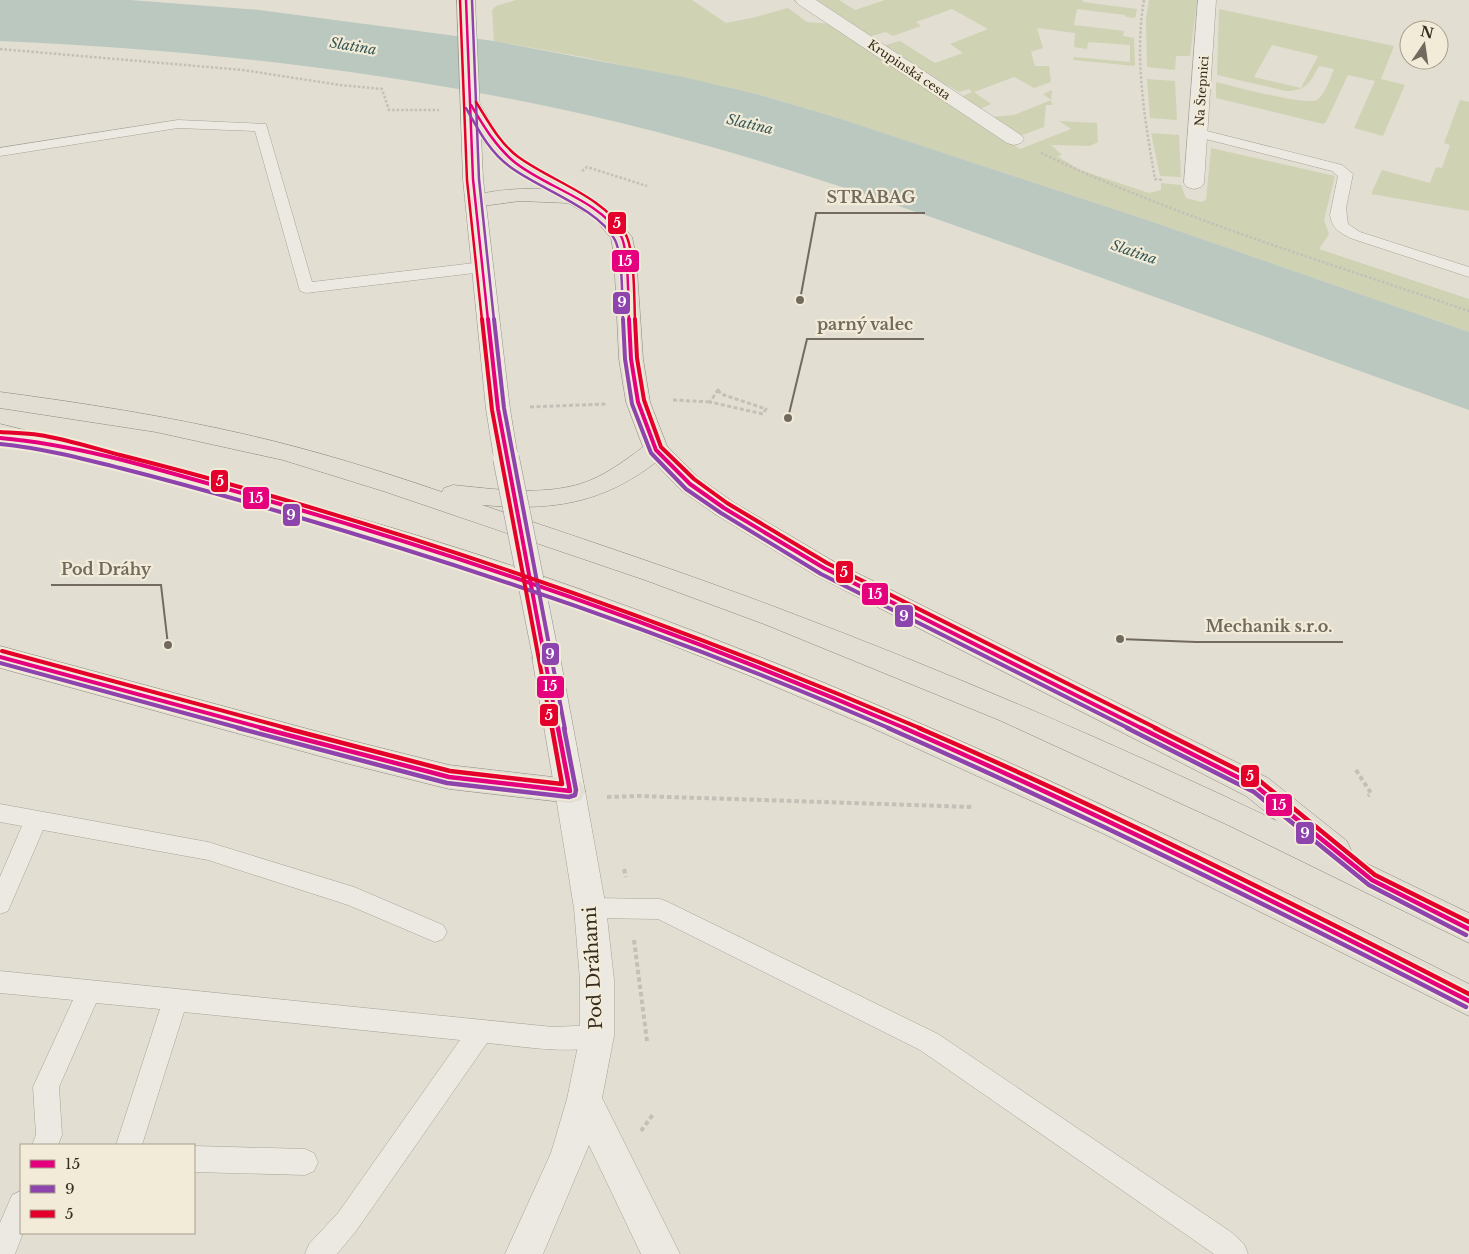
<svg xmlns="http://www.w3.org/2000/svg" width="1469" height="1254" viewBox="0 0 1469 1254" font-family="'Libre Baskerville',serif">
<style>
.green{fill:#d0d2b4;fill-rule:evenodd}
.water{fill:#bac8c0}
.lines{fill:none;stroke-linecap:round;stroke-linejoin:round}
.lane-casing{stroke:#a8a399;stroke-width:1}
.street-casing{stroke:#a8a399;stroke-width:1}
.secondary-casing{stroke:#989389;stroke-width:1}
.primary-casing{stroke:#8e8980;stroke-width:1}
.path-far2{stroke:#c4c0b8;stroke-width:2.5;stroke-dasharray:2.5 2;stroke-linecap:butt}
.path-far1{stroke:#c4c0b8;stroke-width:3;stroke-dasharray:4 2.5;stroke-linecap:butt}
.path{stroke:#c4c0b8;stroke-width:4;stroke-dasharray:4.5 3;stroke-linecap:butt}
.lane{fill:#ebe9e1;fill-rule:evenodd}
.street{fill:#ebe9e1;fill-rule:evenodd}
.secondary{fill:#ebe9e1;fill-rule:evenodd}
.primary{fill:#e3ded3;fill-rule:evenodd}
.secondary-bridge-casing{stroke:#989389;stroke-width:27;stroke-linecap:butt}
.secondary-bridge{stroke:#ebe9e1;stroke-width:26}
.bus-1-far2-casing{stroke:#f2ebd8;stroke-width:5}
.bus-1-far1-casing{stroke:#f2ebd8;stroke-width:8}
.bus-1-casing{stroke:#f2ebd8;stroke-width:8}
.bus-2-far2-casing{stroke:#f2ebd8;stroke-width:5}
.bus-2-far1-casing{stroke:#f2ebd8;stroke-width:8}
.bus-2-casing{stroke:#f2ebd8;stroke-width:8}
.bus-3-far2-casing{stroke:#f2ebd8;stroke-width:5}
.bus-3-far1-casing{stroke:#f2ebd8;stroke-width:8}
.bus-3-casing{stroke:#f2ebd8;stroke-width:8}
.bus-1-far2{stroke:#e5007d;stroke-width:2.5}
.bus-1-far1{stroke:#e5007d;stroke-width:4}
.bus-1{stroke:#e5007d;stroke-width:4.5}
.bus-2-far2{stroke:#8e44ad;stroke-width:2.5}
.bus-2-far1{stroke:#8e44ad;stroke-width:4}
.bus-2{stroke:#8e44ad;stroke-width:4.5}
.bus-3-far2{stroke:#e4002b;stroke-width:2.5}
.bus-3-far1{stroke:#e4002b;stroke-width:4}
.bus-3{stroke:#e4002b;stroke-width:4.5}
.labels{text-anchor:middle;stroke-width:4.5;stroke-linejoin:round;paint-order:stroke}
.far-street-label{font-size:12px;fill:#372c21;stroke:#f2ebd8}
.far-water-label{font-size:14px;font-style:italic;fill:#325554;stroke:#f2ebd8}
.near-street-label{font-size:18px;fill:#372c21;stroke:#f2ebd8}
.leader{fill:none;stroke:#736a5f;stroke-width:2}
.callout-dot{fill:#736a5f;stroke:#f2ebd8;stroke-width:2}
.callout-label{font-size:16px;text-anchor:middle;font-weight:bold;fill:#736a5f;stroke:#f2ebd8;stroke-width:4.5;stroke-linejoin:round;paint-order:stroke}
.line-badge{stroke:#f2ebd8;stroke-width:2}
.badge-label{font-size:14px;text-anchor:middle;font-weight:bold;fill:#fff}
</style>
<rect width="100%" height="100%" fill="#e2ded1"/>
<g class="green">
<path d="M516,0H692L726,23L756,17L788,8L807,22L833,24L1020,149L1071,129L1059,121L1097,123L1098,142L1090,146L1051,145L1062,155L1057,156L1080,170L1149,193L1161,190V183L1181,185L1186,198L1201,202L1206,200L1211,148L1335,176L1324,220L1329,234L1319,249L1469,299V332L1153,222L838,118L760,95L583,57L494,41L492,10L496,6Z"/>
<path d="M815,0H839L855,10L885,0H1083V2L1137,9L1135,18L1126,17L1125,15L1077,9L1074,25L1124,31L1123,36L1134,38L1135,66L1073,60L1074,57L1130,62V45L1088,42L1087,49L1074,47L1075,33L1037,28L1043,48L1031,52L1035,66H1049L1051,82L1034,88L1014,77L974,92L991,104L980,109L963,96L972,92L969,89L959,92L949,86L934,82L882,46L900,41L935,63L963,53L950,44L988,29L952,9L916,22L921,26L893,36L886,32L868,37Z"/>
<path d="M1149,0H1197L1190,56H1176L1175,70L1147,67L1146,19Z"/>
<path d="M1219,9L1394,46L1381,79L1405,85L1383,136L1354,128L1375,81L1348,75L1326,122L1323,124L1216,98V82C1233,86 1305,106 1317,100C1325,95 1330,78 1334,69L1319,66C1310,82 1307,91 1286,91L1217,75ZM1272,45L1318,56L1301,88L1254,77Z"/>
<path d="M1147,79L1175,81L1177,120L1150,118Z"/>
<path d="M1052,90L1051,101L1053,105H1046L1044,127L1020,136L991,117L1014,115L1051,100L1043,94Z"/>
<path d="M1460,100L1469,102V211L1371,194L1382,170L1430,183L1436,167L1442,168L1450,145L1444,143Z"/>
<path d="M1151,133L1179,135L1181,177L1160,176Z"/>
</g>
<path class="water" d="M0,0H130L259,10L494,41L683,77L760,95L838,118L1153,222L1469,332V410C1335,362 1200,313 1066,265C919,212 773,160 621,123C418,74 209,50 0,41Z"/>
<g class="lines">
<defs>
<g id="lane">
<path d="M178,120L266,124L312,282L483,262L489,264L491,267L489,270L483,272L306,293L300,291L255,131L178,128L0,156V148Z"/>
<path d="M1199,129L1342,165L1353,174L1346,208L1348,224L1360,232L1469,267V277L1350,238C1339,232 1332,228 1330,215L1338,176L1332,171L1194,136L1192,133L1194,130Z"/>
<path d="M0,804L208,842L354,887L443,925L447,932L443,939L435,942L348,905L208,860L43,830L8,911L0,914V877L22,826L0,822Z"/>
<path d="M590,898L660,899L668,902L938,1034L1231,1232L1244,1244L1248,1254H1214L920,1050L658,919L590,918L582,915L578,908L582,901Z"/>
<path d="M0,971L553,1027L597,1025L606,1028L609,1036L606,1044C574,1056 521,1046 487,1043L356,1231L337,1254H305L309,1244L338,1213L460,1040L184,1012L142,1145H116L160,1009L96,1003L59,1087L62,1135L58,1145H32L36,1135L33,1087L73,1000L0,993Z"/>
<path d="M194,1146L305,1149L314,1153L318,1162L314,1171L305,1175L194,1172Z"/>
<path d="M21,1191V1233H23L15,1254H0V1223L12,1195Z"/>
</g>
<g id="street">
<path d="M795,0H816L1021,135L1024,139L1021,143L1014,145L1007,143L798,4Z"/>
<path d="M1198,0H1216L1204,183L1201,187L1194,189L1187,187L1184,183Z"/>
<path d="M570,779L581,782L585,791L606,908L614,980V1036L602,1098L680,1254H641L589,1145L543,1254H505L551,1153L567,1099L580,1036V980L574,908L555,791L559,782Z"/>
</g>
<g id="secondary">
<path d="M457,0H475L483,179L510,409L518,458L515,464L506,466L497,464L494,458L486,409L463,179Z"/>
<path d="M546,646L556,650L560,657L585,791L581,800L570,803L559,800L555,791L532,657L536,650Z"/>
</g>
<g id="primary">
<path d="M471,99L478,101L500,137L520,157L608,210L632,237L636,255L643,359L650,402L667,446L699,478L733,502L833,561L1268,778L1347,841L1351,850L1349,855L1469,913V943L1230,826L999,720L764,624L645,580L383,491L283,460L156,432L0,408V392C83,403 166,416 248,435C313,450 378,470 442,492L444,488L453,485C494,489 539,496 580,484C603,477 623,462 643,447L626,402L619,359L614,255L611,238L594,218L568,203L520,201L475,207L468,205L465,201L468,197C492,190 519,188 544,189L506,165L485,144L461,105L464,101ZM655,463L681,490L715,514L815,575L1246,796L1277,821C1116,744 950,673 783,610C683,572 583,539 482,505C549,511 600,505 655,463Z"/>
<path d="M0,424C174,467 349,511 519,568C847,679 1161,828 1469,984V1016L1106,835L868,726L748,675L626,627L503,583L376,542L193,490L0,440Z"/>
<path d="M0,646L345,739L449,765L570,779L581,782L585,791L581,800L570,803L449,789L345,763L0,668Z"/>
</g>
</defs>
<use href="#lane" class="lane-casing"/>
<use href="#street" class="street-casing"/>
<use href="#secondary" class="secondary-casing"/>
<use href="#primary" class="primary-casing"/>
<g class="path-far2">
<path d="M1144,0C1134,59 1145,121 1155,179L1164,180"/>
<path d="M0,49L243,70L340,85L382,89L389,110H439"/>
<path d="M1041,153C1178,218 1326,262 1469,311"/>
<path d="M582,171L587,167L647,186"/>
</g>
<g class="path-far1">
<path d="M718,390L721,394L766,409L763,414L710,402Z"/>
<path d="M673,400L710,402"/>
<path d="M530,407L606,404"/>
</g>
<g class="path">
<path d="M1356,770L1371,793L1368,796"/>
<path d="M607,797L640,796L974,807"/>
<path d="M624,869L626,877"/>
<path d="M634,940L647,1041"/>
<path d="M641,1131L654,1113"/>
</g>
<use href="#lane" class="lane"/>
<use href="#street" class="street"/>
<use href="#secondary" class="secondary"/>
<use href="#primary" class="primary"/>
<defs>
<path id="secondary-bridge" d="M506,458L546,657"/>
</defs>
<use href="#secondary-bridge" class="secondary-bridge-casing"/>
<use href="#secondary-bridge" class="secondary-bridge"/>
<defs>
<g id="bus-1-far2">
<path d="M466,0L473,179L488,320"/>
<path d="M471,105C483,125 494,144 512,160C543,187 599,199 621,236C629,251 628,301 629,320"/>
</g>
<g id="bus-1-far1">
<path d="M488,319L498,409L558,729"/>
<path d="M629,319L631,359L638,402L656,450L690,484L724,508L824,568L1143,729"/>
<path d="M0,438C90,446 179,476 266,500C484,562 698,639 907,729"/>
<path d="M0,657L266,729"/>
</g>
<g id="bus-1">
<path d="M261,728L449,777L570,791L558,728"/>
<path d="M904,728C1096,812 1283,905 1469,1001"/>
<path d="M1141,728L1257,787L1372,880L1469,929"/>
</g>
<g id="bus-2-far2">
<path d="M472,0L479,179L494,320"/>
<path d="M466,108C478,129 489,151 509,166C537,188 599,208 615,240C623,256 622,301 623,320"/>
</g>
<g id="bus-2-far1">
<path d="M494,319L504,408L565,729"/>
<path d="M623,319L625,359L632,404L651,453L686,489L721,513L821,574L1130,729"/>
<path d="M0,444C41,448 80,458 120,468C175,482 229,497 284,513C490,573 694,643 891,729"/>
<path d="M0,663L243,729"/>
</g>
<g id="bus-2">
<path d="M238,728L447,783L569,797L575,795L576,790L564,728"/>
<path d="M888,728C1084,814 1276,909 1466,1007"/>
<path d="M1127,728L1254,792L1369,885L1466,935"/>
</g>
<g id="bus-3-far2">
<path d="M460,0L467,180L482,320"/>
<path d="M476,102C488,121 499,142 517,156C552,182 602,195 625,233C635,250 634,299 635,320"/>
</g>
<g id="bus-3-far1">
<path d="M482,319L492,410L552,729"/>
<path d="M635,319L637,358L644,400L661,447L694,479L727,503L827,563L1158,729"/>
<path d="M0,432C13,433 26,433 39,435C66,439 93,448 120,455C172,468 223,482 275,497C496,561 711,639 922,729"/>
<path d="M2,651L290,729"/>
</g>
<g id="bus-3">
<path d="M285,728L450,771L562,784L552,728"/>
<path d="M919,728C1106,809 1288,901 1469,994"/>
<path d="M1155,728L1260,781L1375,875L1469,922"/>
</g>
</defs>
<use href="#bus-1-far2" class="bus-1-far2-casing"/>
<use href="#bus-1-far1" class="bus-1-far1-casing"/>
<use href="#bus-1" class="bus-1-casing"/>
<use href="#bus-2-far2" class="bus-2-far2-casing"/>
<use href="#bus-2-far1" class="bus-2-far1-casing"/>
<use href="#bus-2" class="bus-2-casing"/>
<use href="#bus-3-far2" class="bus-3-far2-casing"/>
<use href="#bus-3-far1" class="bus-3-far1-casing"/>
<use href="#bus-3" class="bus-3-casing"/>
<use href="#bus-1-far2" class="bus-1-far2"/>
<use href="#bus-1-far1" class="bus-1-far1"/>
<use href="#bus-1" class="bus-1"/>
<use href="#bus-2-far2" class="bus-2-far2"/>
<use href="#bus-2-far1" class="bus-2-far1"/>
<use href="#bus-2" class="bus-2"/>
<use href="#bus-3-far2" class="bus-3-far2"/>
<use href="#bus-3-far1" class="bus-3-far1"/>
<use href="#bus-3" class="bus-3"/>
</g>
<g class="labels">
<g class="far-street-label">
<text transform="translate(909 70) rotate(34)" y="4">Krupinská cesta</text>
<text transform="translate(1202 91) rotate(-86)" y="4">Na Štepnici</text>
</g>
<g class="far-water-label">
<text transform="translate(353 46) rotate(9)" y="5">Slatina</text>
<text transform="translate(750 124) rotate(13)" y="5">Slatina</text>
<text transform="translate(1134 252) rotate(19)" y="5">Slatina</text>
</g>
<g class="near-street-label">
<text transform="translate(593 968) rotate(-93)" y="6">Pod Dráhami</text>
</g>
</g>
<path class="leader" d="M800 300L816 213H925M788 418L807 339H924M168 645L161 585H51M1120 639L1196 642H1343"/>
<g class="callout-dot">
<circle cx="800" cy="300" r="5"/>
<circle cx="788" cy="418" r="5"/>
<circle cx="168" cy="645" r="5"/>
<circle cx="1120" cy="639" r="5"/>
</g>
<g class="callout-label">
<text x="871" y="203">STRABAG</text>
<text x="865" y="330">parný valec</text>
<text x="106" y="575">Pod Dráhy</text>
<text x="1269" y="632">Mechanik s.r.o.</text>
</g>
<g class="line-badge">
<rect x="607" y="211" width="20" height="24" rx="5" fill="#e4002b"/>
<rect x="611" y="249" width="29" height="24" rx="5" fill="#e5007d"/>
<rect x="612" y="291" width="19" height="24" rx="5" fill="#8e44ad"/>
<rect x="210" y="469" width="19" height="24" rx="5" fill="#e4002b"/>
<rect x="242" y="486" width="28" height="24" rx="5" fill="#e5007d"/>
<rect x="282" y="503" width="19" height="24" rx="5" fill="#8e44ad"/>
<rect x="835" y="560" width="19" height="24" rx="5" fill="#e4002b"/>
<rect x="861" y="582" width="28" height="24" rx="5" fill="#e5007d"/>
<rect x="894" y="604" width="20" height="24" rx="5" fill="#8e44ad"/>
<rect x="541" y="642" width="19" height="24" rx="5" fill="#8e44ad"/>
<rect x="536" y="675" width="29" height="24" rx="5" fill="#e5007d"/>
<rect x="539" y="703" width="20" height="24" rx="5" fill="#e4002b"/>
<rect x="1240" y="764" width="20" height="24" rx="5" fill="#e4002b"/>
<rect x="1265" y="793" width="28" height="24" rx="5" fill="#e5007d"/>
<rect x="1295" y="821" width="20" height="24" rx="5" fill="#8e44ad"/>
</g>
<g class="badge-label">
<text x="617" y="228">5</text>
<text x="625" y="266">15</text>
<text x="622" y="307">9</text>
<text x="220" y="486">5</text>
<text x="256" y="503">15</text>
<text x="291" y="520">9</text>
<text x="844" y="577">5</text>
<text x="875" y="599">15</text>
<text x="904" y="621">9</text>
<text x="550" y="659">9</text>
<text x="550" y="691">15</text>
<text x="549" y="720">5</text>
<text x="1250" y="781">5</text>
<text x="1279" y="810">15</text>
<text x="1305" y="838">9</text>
</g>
<rect x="20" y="1144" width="175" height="90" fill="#f2ebd8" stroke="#a79f8f"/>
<rect x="30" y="1160" width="25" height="8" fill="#e5007d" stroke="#a79f8f"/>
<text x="65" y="1169" font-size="15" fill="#372c21">15</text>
<rect x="30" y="1185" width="25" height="8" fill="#8e44ad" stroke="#a79f8f"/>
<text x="65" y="1194" font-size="15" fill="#372c21">9</text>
<rect x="30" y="1210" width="25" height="8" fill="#e4002b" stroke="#a79f8f"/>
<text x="65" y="1219" font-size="15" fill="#372c21">5</text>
<g transform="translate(1424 45) rotate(13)"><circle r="24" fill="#f2ebd8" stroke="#a79f8f"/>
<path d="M0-4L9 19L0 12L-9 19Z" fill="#736a5f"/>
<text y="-8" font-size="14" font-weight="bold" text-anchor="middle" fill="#372c21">N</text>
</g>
</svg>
